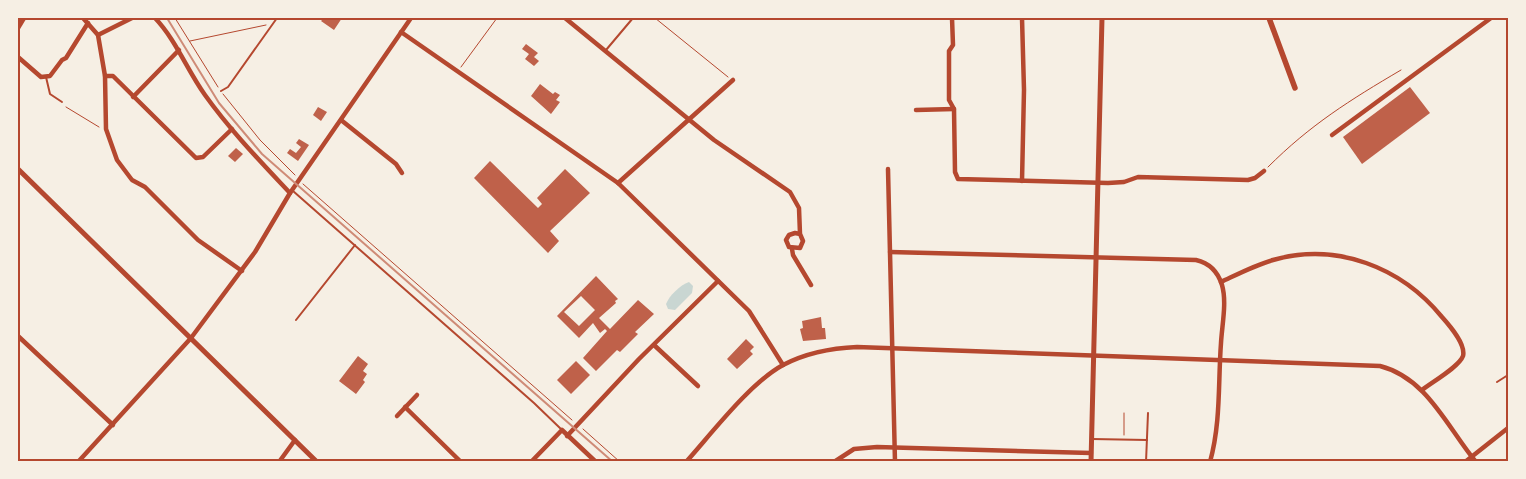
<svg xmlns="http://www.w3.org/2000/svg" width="1526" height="479" viewBox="0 0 1526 479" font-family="Rubik,sans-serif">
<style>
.water{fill:#c9d6d2}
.building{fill:#bf614a;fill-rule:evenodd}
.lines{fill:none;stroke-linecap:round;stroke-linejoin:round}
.path{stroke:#b5482f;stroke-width:1}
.service{stroke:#b5482f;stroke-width:2}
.minor{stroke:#b5482f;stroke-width:4.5}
.tertiary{stroke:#b5482f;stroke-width:5}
.secondary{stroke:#b5482f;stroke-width:5.5}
.rail{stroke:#cf8b77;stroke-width:2}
.neatline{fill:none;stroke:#b5482f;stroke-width:2}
</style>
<rect width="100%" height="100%" fill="#f6efe4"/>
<path class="water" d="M689,282L693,286L692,293L675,310L668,309L666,304C669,296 680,285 689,282Z"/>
<g class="building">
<path d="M323,19V18H342L334,30L321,21Z"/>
<path d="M526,44L538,53L534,57L539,61L534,66L525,59L529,54L522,49Z"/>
<path d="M540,84L553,94L555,92L560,95L556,100L560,102L551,114L531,96Z"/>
<path d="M1410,87L1430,113L1362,164L1343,137Z"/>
<path d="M318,107L327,112L321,121L313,115Z"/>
<path d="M299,139L309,145L298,161L287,153L290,149L296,153L301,147L296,143Z"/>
<path d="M236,148L243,154L235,162L228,156Z"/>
<path d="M490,161L538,208L542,204L537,198L565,169L590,193L550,231L559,241L548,253L474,178Z"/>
<path d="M596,276L618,299L615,301L616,303L599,318L610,329L638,300L654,314L635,332L638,334L620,352L617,350L596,371L583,358L607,331L605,329L600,333L593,323L579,338L557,316ZM581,296L595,310L579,326L564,312Z"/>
<path d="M821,317L822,328H825L826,339L803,341L800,329L803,328L802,321Z"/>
<path d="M746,339L754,347L750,351L753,354L737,369L727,359Z"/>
<path d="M358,356L368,364L363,371L367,374L363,380L365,382L356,394L339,381Z"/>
<path d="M576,361L590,375L571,394L557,380Z"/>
</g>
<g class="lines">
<g class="path">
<path d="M175,18L218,87"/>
<path d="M655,18L728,77"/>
<path d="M190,41L266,25"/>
<path d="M461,67L497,18"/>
<path d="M223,94L260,140L295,175"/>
<path d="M66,107L99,127"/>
<path d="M1268,167C1310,125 1350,100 1401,70"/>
<path d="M303,184L572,420"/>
<path d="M583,429L620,462"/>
<path d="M1124,435V413"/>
</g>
<g class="service">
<path d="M606,50L633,18"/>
<path d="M46,77L50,94L62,102"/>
<path d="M221,91L228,87L277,18"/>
<path d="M293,191L534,403L562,430"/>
<path d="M296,320L355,245"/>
<path d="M1497,382L1508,375"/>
<path d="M1092,439L1147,440"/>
<path d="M1146,462L1148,413"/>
</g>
<g class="minor">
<path d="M83,18L98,35L105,76L106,129L117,160L132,180L145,187L198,240L242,271"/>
<path d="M155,18C176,40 187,70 205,95C230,130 260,161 290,193"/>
<path d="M565,18L714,140L790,192L799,208L800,234L803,241L800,248L789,247L786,240L789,235L795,233L800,234"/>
<path d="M952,18L953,45L949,51V100L954,109L955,172L958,179L1108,183L1124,182L1138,177L1248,180L1255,178L1264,171"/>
<path d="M18,28L24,18"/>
<path d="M401,32L618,183L749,311L783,365"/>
<path d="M98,35L132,18"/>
<path d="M18,57L41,77L50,76L62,60L66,58L88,23"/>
<path d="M105,76H113L196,158L203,157L232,129"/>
<path d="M133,97L179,50"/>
<path d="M916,110L954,109"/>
<path d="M341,120L396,164L402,173"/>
<path d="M1332,135L1491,18"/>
<path d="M888,169L895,462"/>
<path d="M1022,181L1024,90L1022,18"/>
<path d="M618,183L733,80"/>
<path d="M792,249L793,255L811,285"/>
<path d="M890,252L1196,260C1209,263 1218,272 1222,285C1227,302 1222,325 1221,343C1218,383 1221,422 1210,462"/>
<path d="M1221,282C1238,274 1255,265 1273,260C1337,242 1401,267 1442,317C1450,326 1466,344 1463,356C1459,367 1432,382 1422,390"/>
<path d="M18,336L113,425"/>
<path d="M654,345L698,386"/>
<path d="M405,407L461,462"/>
<path d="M397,416L417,395"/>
<path d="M567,436L639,359L718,281"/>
<path d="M78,462L191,338L255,252L290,193L411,18"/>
<path d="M279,462L295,440"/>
<path d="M531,462L562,430L596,462"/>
<path d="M686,462C712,433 750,383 783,365C806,353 832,348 857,347L1380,366C1427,378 1447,427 1476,462"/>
<path d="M834,462L854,449L877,447L1091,453"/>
<path d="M1465,462L1508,428"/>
</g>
<g class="tertiary">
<path d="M18,169L317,462"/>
<path d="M1091,462L1102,18"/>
</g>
<path class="secondary" d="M1269,18L1295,88"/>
<path class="rail" d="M167,18L219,103L262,154L613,462"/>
</g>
<rect width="1526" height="479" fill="none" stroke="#f6efe4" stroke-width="38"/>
<rect x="19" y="19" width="1488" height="441" class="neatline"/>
</svg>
